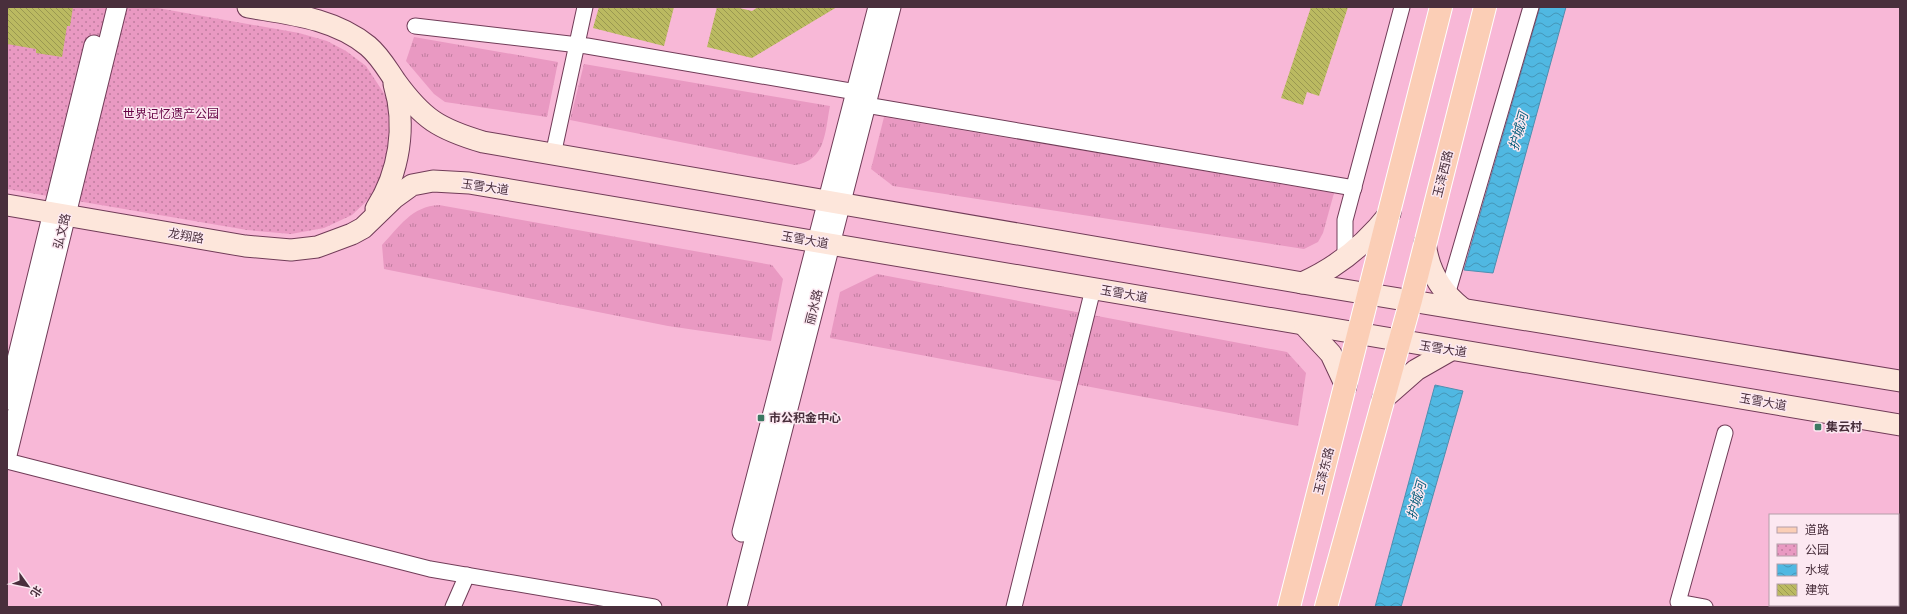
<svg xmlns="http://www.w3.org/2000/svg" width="1907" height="614" viewBox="0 0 1907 614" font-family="'Public Sans','Noto Sans SC',sans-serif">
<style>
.grass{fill:url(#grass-tufts)}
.park{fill:url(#park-dots)}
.water{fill:url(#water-waves);stroke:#4e8fb0}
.building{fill:url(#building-back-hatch)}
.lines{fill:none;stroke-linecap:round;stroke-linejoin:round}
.minor-casing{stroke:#713c58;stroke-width:17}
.tertiary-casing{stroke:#713c58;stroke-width:21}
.secondary-casing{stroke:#713c58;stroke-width:23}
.primary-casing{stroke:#fff;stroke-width:24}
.minor{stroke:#fff;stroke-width:15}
.tertiary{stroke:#fff;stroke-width:19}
.secondary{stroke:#fde6db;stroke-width:21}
.primary{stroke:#fbceb6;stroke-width:22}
.poi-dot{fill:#3c7862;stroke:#fce8f1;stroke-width:1.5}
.labels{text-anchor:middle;stroke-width:3;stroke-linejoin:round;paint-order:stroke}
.park-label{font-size:12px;fill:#650043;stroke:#fce8f1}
.street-label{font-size:12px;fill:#492f3c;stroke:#fce8f1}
.poi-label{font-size:12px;font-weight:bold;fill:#492f3c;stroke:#fce8f1;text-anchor:start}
.water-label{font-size:13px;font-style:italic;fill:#095f7c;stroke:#fce8f1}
</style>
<defs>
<pattern id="grass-tufts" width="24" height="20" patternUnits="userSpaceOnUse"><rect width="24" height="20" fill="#e999c2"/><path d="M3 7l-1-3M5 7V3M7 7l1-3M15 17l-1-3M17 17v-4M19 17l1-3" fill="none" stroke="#bf7d9f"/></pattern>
<pattern id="park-dots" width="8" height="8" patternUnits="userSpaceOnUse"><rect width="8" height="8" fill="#e999c2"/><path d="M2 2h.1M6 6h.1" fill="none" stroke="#bf7d9f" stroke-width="1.8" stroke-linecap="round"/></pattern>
<pattern id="water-waves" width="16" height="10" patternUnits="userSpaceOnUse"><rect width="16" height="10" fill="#50b8e2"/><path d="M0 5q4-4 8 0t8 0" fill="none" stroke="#4496b8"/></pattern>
<pattern id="building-back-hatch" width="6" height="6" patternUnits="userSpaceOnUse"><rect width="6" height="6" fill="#bbba61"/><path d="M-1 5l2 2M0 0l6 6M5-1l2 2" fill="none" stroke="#9a9851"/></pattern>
</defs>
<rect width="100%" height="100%" fill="#f8b8d7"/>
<g class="grass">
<path d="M414,37L558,62L547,117L445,102L434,94L406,61Z"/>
<path d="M584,64L830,106C825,131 826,161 795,165L570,120Z"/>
<path d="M884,117L1334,193L1323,233L1318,242L1304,249L893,186L871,169Z"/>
<path d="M439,205L772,265L783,279L771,341L668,326L384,269L382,245C399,227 412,206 439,205Z"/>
<path d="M877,274L1287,352L1306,373L1298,426L830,338L840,292Z"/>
</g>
<path class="park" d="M7,7H152L299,33L327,41L346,51L366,66L385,95L390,108V162L371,197L352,215L324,228L291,234L247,230L7,189Z"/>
<g class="water">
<path d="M1540,7H1566L1493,273L1464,270Z"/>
<path d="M1435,385L1463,391L1401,607H1375Z"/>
</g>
<g class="building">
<path d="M7,7H73L70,26H67L62,57L36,53V49L7,44Z"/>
<path d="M599,7H674L664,46L593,28Z"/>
<path d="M717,7H735L752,11L758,7H837L752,58L707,47Z"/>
<path d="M1311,7H1348L1319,96L1307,92L1303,105L1281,98Z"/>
</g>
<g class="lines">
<defs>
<g id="minor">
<path d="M415,26L587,46L856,92"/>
<path d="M866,105L1354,188"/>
<path d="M553,155L585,7"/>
<path d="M1345,258V220L1402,7"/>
<path d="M1447,295L1531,7"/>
<path d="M7,461L430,569L654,607"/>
<path d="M453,607L467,575"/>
<path d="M1014,607L1093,289"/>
<path d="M1705,607L1678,602L1725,433"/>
</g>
<g id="tertiary">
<path d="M7,400L94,45"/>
<path d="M7,455L117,7"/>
<path d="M742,532L878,7"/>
<path d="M737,607L891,7"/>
</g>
<g id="secondary">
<path d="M248,7C289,14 334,18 368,46C380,56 387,69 396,82C423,119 439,129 483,142L1320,286L1900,381"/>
<path d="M7,205L245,246L291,250L317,247L352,234L363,228L394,198L412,185L433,181L469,183L1900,425"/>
<path d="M376,209C399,173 407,126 394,84"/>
<path d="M1425,242C1428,270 1440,291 1462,308"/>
<path d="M1302,283C1338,267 1366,244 1390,213"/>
<path d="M1305,326L1331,354L1346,386"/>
<path d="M1383,399L1416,370L1451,350"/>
</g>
<g id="primary">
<path d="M1289,607L1441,7"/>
<path d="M1326,607L1411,300L1485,7"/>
</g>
</defs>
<use href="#minor" class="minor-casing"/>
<use href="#tertiary" class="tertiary-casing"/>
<use href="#secondary" class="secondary-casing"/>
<use href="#primary" class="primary-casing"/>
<use href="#minor" class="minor"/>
<use href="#tertiary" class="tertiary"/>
<use href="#secondary" class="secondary"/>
<use href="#primary" class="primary"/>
</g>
<g class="poi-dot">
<rect x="757" y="414" width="8" height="8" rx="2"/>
<rect x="1814" y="423" width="8" height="8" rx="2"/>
</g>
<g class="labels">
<g class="park-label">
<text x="171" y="118">世界记忆遗产公园</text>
</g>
<g class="street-label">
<text transform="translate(1443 174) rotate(-76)" y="4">玉泽西路</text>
<text transform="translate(485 187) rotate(8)" y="4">玉雪大道</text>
<text transform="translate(62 231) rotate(-76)" y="4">弘文路</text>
<text transform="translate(186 236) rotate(10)" y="4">龙翔路</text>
<text transform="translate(805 240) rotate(10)" y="4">玉雪大道</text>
<text transform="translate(1124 294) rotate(10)" y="4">玉雪大道</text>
<text transform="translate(814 307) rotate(-76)" y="4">丽水路</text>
<text transform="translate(1443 349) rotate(9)" y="4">玉雪大道</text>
<text transform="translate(1763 402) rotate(10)" y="4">玉雪大道</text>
<text transform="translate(1324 471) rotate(-76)" y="4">玉泽东路</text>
</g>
<g class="poi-label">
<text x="769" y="422">市公积金中心</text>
<text x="1826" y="431">集云村</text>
</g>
<g class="water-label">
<text transform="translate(1518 131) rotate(-74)" y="5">护城河</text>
<text transform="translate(1416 500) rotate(-74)" y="5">护城河</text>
</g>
</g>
<rect width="1907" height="614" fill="none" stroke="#492f3c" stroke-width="16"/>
<rect x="1769" y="514" width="130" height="92" fill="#fce8f1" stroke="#b49ea9"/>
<rect x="1777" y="527" width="20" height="6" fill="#fbceb6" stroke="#b49ea9"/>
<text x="1805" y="534" font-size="12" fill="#492f3c">道路</text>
<rect x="1777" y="544" width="20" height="12" fill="url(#park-dots)" stroke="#b49ea9"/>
<text x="1805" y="554" font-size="12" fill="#492f3c">公园</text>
<rect x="1777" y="564" width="20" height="12" fill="url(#water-waves)" stroke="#b49ea9"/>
<text x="1805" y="574" font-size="12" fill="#492f3c">水域</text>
<rect x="1777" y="584" width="20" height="12" fill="url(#building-back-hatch)" stroke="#b49ea9"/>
<text x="1805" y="594" font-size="12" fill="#492f3c">建筑</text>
<g transform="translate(28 586) rotate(123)" stroke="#fce8f1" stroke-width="3" paint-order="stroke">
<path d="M0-3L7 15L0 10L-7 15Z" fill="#492f3c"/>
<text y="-6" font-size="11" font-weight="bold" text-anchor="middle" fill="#492f3c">北</text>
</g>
</svg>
